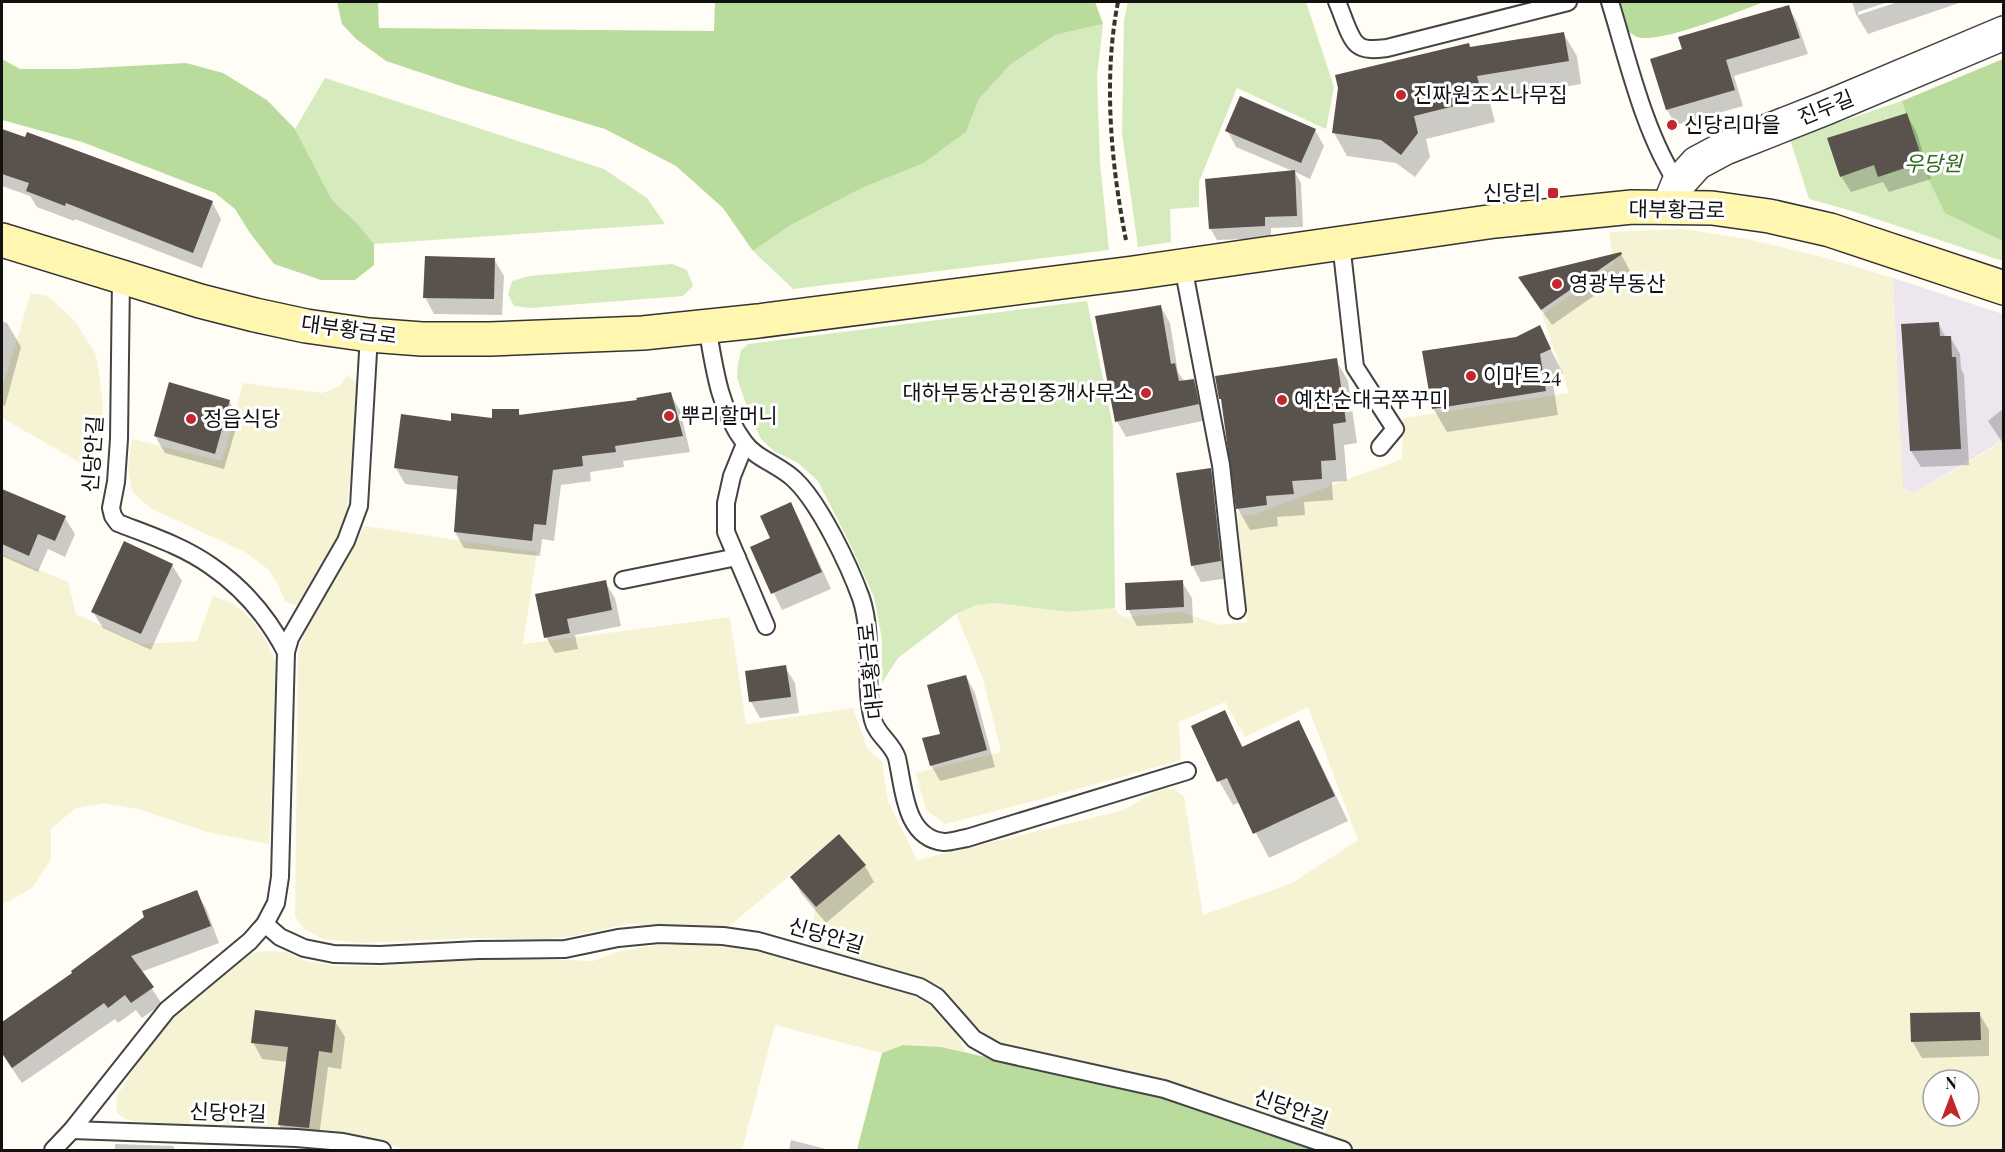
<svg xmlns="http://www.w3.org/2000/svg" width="2005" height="1152" viewBox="0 0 2005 1152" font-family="'Playfair Display','Noto Sans KR',serif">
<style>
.industrial{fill:#eee6ef}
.farmland{fill:#f6f3d4;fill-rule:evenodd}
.green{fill:#d5ebbd}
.forest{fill:#b9dc9c}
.shadow{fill:#0003}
.building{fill:#5a524d}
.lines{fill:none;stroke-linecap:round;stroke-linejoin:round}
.service-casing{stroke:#444;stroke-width:20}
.minor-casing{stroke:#444;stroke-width:36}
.secondary-casing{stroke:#333;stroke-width:36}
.path{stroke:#333;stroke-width:4;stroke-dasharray:6 3;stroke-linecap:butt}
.service{stroke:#fff;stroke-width:16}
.minor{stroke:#fff;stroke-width:33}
.secondary{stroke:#fff6b0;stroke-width:33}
.poi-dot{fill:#c4262e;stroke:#fff;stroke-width:2}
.labels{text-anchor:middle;stroke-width:6;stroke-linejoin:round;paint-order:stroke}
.poi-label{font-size:21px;fill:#111;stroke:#fff;text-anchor:start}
.street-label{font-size:21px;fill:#111;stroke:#fff}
.park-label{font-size:21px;font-style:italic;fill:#2f6b1f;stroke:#fff}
</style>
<rect width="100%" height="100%" fill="#fffdf5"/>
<path class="industrial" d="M1893,278L2003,314V437L1992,447L1914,493L1902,488Z"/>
<g class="farmland">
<path d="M1685,229L1751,240L1819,256L1893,278L1903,489L1914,493L1992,448L2003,437V1150H1361L1346,1144L1008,1046L988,1036L973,1024L940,987L912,975L808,944L816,907L866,865L839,834L727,928L628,924L574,936L539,940L477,938L360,943L323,939L304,929L295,916L298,654L305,631L365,526L537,552L523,644L730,617L746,724L853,708L867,748L882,762L888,801L917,860L1121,811L1162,788L1175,789L1184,797L1203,915L1292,883L1358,840L1308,707L1245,737L1225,702L1179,722L1181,760L1042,799L945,824L926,810L916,773L1001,752L983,679L956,614L976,605L996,603L1068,612L1115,608L1118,613L1125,617L1180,612L1221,625L1247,622L1237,512L1243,515H1253L1402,459L1403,418L1569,393L1542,315L1614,264L1609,232ZM1933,1080H1969V1116H1933Z"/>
<path d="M31,293L48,296L75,321L96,355L103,402L102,435L91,469L2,418V388Z"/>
<path d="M347,375L360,385L346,517L339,535L301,607L285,602L279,586L268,569L245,552L150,508L132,491L128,468L132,439L222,461L243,383L322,393L340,386Z"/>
<path d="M2,554L68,582L76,614L141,644L197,641L213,596L234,604L250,618L264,637L275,660L276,702L269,844L207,832L138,809L104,803L76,808L51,829V859L32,888L2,905Z"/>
<path d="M691,943L730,945L776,955L900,989L919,997L939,1011L955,1029L966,1053L941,1047L903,1045L882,1053L775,1025L742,1150H408L383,1143L135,1121L125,1119L117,1113L116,1105L118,1094L157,1033L214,980L240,960L252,953L269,951L286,952L306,961L336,966H379L497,958L593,961L617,952L650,946Z"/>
</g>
<g class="green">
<path d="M1128,2H1306L1334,87L1326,129L1237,88L1199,182V207L1170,209L1171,242L1138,247L1122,133L1124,20Z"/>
<path d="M1103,24L1097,76L1100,163L1109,250L793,289L753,251L791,225L862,188L924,163L966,132L979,99L1011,64L1055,35Z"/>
<path d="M2003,59V261L1849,210L1809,199L1790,139L1928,92Z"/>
<path d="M325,78L604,169L647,198L665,224L374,244L358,224L332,200L295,129Z"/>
<path d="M672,264L687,270L693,286L683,296L530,308L514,306L508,294L512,281L529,276Z"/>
<path d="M1087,301L1113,427L1115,608L1068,612L996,603L976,605L956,614L898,658L882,683V639L874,597L849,542L818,481L798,463L774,451L761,439L750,416L737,378L738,363L741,350L748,344Z"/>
</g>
<g class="forest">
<path d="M337,2H378L379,28L714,31L715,2H1095L1103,24L1055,35L1011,64L979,99L966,132L924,163L862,188L791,225L753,251L723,208L676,166L605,129L461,86L386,61L356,39L342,24Z"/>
<path d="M1621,2H1764C1741,10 1655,47 1635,36C1623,29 1622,17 1618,4Z"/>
<path d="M2,59L20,69H75L186,63L223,73L267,100L295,129L332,200L358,224L374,244V265L355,280H321L274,264L250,233L235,209L215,193L82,142L2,120Z"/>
<path d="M2003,59V241L1945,213L1928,178L1902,101Z"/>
<path d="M903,1045L941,1047L1164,1097L1323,1150H857L882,1053Z"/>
</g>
<g class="shadow">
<path d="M1852,2H1888L1858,12V15L1898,2H1962L1868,34L1856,14Z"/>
<path d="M1788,7L1797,22L1808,54L1734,76L1743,106L1676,125L1667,110L1652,60L1684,50Z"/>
<path d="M1563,33L1577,56L1581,84L1489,99L1495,122L1426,139L1430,157L1415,177L1396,163L1347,156L1334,133Z"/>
<path d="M1906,114L1916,131L1931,179L1889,192L1883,182L1851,192L1841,176Z"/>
<path d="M1227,130H1315L1324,146L1310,179L1295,172L1301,183L1303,227L1271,228V238L1217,240L1210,228L1295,172L1236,147Z"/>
<path d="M2,131L212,202L221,219L202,268L75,219L74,221L37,207L30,196L2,186Z"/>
<path d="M1621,254L1630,271L1552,325L1530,294Z"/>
<path d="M494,259L504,276L502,315L434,314L425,297Z"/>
<path d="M1161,307L1170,323L1178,372L1184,381L1193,380L1202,397L1207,420L1126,437L1117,421Z"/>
<path d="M2,321L7,323L21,347L5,406L2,405Z"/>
<path d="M1938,323L1946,338L1950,337L1960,354L1961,368L1964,375L1969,465L1921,467L1911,451L1903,325Z"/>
<path d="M1539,327L1563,373L1552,378L1558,415L1447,432L1433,408L1516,338Z"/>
<path d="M1336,360L1348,381L1357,443L1344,445L1347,481L1332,482L1333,500L1304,502L1305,515L1277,517L1278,526L1250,530L1238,509L1223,404L1221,399Z"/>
<path d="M670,394L680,410L690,452L623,461L624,467L590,472L591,481L561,485L554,541L542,539L540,556L464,548L455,532L459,490L405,484L396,468L452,422L493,420L518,411L521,416L638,401Z"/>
<path d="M229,401L239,418L224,469L165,453L155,436Z"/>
<path d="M2004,408V445L1988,421Z"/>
<path d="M1210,469L1219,486L1230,578L1201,582L1192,565Z"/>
<path d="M3,492L65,518L75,534L65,557L48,549L38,572L2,556V496Z"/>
<path d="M791,504L800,521L831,589L782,610L752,548L772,539Z"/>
<path d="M172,565L182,581L151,650L103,628L93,612Z"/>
<path d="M605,582L615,598L621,626L575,635L578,649L555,653L546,637Z"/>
<path d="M1182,582L1192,598L1193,623L1137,626L1128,609Z"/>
<path d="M785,667L795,683L799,713L760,718L751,702Z"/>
<path d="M966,676L975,693L995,767L940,781L931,765Z"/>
<path d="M1224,712L1243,747L1298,722L1312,746L1348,821L1269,858L1240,802L1233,805L1219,781Z"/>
<path d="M865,866L874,882L826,923L801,893L792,877Z"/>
<path d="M196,892L206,908L219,943L141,972L162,1004L142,1018L136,1010L118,1023L115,1019L22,1083L2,1054V1023Z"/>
<path d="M1979,1013L1989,1030V1056L1922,1058L1912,1041Z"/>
<path d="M335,1021L345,1037L341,1069L328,1067L318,1145L289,1143L280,1127L288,1062L262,1059L253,1042Z"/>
<path d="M791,1140L830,1150H789Z"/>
<path d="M115,1144L173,1146L175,1150H115Z"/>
</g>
<g class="building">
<path d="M1789,5L1800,38L1726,60L1735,90L1666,110L1650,59L1682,49L1678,37Z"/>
<path d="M1564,32L1569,61L1477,76L1483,99L1414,116L1418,133L1401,155L1381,140L1332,133L1338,88L1335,75L1469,43L1470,47Z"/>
<path d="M1240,96L1316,129L1301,163L1225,131Z"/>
<path d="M1907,113L1923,162L1878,177L1874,165L1840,177L1827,138Z"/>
<path d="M2,129L25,137L27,132L213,201L193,253L66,203L65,206L26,191L29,183L2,174Z"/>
<path d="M1295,170L1297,216L1265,217V226L1209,229L1205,179Z"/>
<path d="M1621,252L1622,254L1541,310L1518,277Z"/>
<path d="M425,256L495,258L494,299L423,298Z"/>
<path d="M1161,305L1171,364L1175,363L1179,381L1194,379L1199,404L1115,422L1095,316Z"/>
<path d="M1939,322L1940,336H1951L1952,357H1956L1961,449L1910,451L1901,324Z"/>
<path d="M1540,325L1551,349L1540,354L1546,391L1432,409L1422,351L1516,337Z"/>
<path d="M1337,358L1346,422L1333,424L1336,460L1321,461L1322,479L1292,481L1294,494L1266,496L1267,505L1236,509L1221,399H1219L1215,376Z"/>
<path d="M169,382L230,400L215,454L154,436Z"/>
<path d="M671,392L683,436L615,446L616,452L582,456L583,466L553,470L546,525L534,524L532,541L454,532L458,476L394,468L401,414L451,421V413L492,418V409H519V415L637,400L636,398Z"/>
<path d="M1211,468L1221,561L1191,566L1176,473Z"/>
<path d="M2,489L66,516L55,541L38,534L29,556L2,544Z"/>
<path d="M791,502L822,572L771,594L750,547L770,538L760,516Z"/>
<path d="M124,541L173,564L141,634L91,612Z"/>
<path d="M606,580L612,610L567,619L570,633L544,638L535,594Z"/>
<path d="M1183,580L1184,607L1126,610L1125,583Z"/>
<path d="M786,665L791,697L749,702L745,671Z"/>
<path d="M966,675L987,750L930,766L922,738L940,734L927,685Z"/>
<path d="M1225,710L1242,747L1299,720L1335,796L1253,834L1227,778L1217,782L1191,726Z"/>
<path d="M839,834L866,865L816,907L790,877Z"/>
<path d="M197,890L211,926L131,956L154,987L131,1003L125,995L108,1008L104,1003L12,1068L2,1053V1022L72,973L71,971L144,917L142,911Z"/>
<path d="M255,1010L336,1020L332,1053L319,1051L309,1128L278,1125L288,1047L251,1043Z"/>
<path d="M1980,1012L1981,1040L1911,1042L1910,1013Z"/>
</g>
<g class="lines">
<defs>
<g id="service">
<path d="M1337,2C1342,12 1349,39 1358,45C1365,51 1378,49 1387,48L1568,2"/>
<path d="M1610,2C1628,60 1644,133 1678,184"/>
<path d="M1341,243L1355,367L1395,429L1380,447"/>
<path d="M1183,266L1221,465L1237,610"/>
<path d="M121,277L119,439L116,482L111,508L113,516L118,523C149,535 183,546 211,566C243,588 268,617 286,652"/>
<path d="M707,326C714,366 719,409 744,442C756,459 780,465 795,480C820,504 849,565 861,598C874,637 863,680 873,720C876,734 893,744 897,758C904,787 904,838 944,842C951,842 960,839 967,838L1187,771"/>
<path d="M745,444L732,476L726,503V532L766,626"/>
<path d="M623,580L737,557"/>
<path d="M265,924L280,937L304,948L334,954L380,955L478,950L565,949L618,938L659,934L723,936L758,941L920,987L937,997L974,1039L997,1052L1164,1089L1343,1150"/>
<path d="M72,1130L296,1138L343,1142L382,1150"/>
<path d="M53,1150L72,1130L167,1010L250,941L265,924L276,903L280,877L286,652L290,638L346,541L359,506L369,335"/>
</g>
<path id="minor" d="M1669,206L1678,184L1697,163L1725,148L1826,108L2004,33"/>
<path id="secondary" d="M2,240L200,301L255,315L306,326L369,335L422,339H490L643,333L758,321L1133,273L1495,221L1632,207L1712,208L1769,216L1830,230L2004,288"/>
</defs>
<use href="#service" class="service-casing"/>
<use href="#minor" class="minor-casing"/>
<use href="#secondary" class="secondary-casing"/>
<path class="path" d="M1118,2C1103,78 1111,165 1126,240"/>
<use href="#service" class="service"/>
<use href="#minor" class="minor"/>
<use href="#secondary" class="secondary"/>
</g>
<g class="poi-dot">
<circle cx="1401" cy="95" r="6"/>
<circle cx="1672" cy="125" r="6"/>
<rect x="1547" y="187" width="12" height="12" rx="3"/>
<circle cx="1557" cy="284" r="6"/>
<circle cx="1471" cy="376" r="6"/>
<circle cx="1146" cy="393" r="6"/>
<circle cx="1282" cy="400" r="6"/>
<circle cx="669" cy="416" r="6"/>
<circle cx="191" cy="419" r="6"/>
</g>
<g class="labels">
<g class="poi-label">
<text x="1413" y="102">진짜원조소나무집</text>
<text x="1684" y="132">신당리마을</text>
<text x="1541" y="200" text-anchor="end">신당리</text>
<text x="1569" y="291">영광부동산</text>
<text x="1483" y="383">이마트24</text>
<text x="1134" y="400" text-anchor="end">대하부동산공인중개사무소</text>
<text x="1294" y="407">예찬순대국쭈꾸미</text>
<text x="681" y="423">뿌리할머니</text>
<text x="203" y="426">정읍식당</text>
</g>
<g class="street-label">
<text transform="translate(1826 108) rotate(-22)" y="7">진두길</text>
<text transform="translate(1677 210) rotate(1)" y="7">대부황금로</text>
<text transform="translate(349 330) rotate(8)" y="7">대부황금로</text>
<text transform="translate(93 454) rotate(-86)" y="7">신당안길</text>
<text transform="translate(871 671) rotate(-96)" y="7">대부황금로</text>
<text transform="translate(826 936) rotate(16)" y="7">신당안길</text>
<text transform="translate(1291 1109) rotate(19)" y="7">신당안길</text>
<text transform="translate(228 1113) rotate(2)" y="7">신당안길</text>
</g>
<g class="park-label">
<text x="1933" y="171">우당원</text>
</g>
</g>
<rect width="2005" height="1152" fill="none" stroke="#111111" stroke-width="6"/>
<g transform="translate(1951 1098)"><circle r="28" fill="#ffffff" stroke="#a0a0a0" stroke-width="1.5"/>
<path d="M0-4.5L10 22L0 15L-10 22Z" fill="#c4262e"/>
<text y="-9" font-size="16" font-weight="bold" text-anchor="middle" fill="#111111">N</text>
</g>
</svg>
